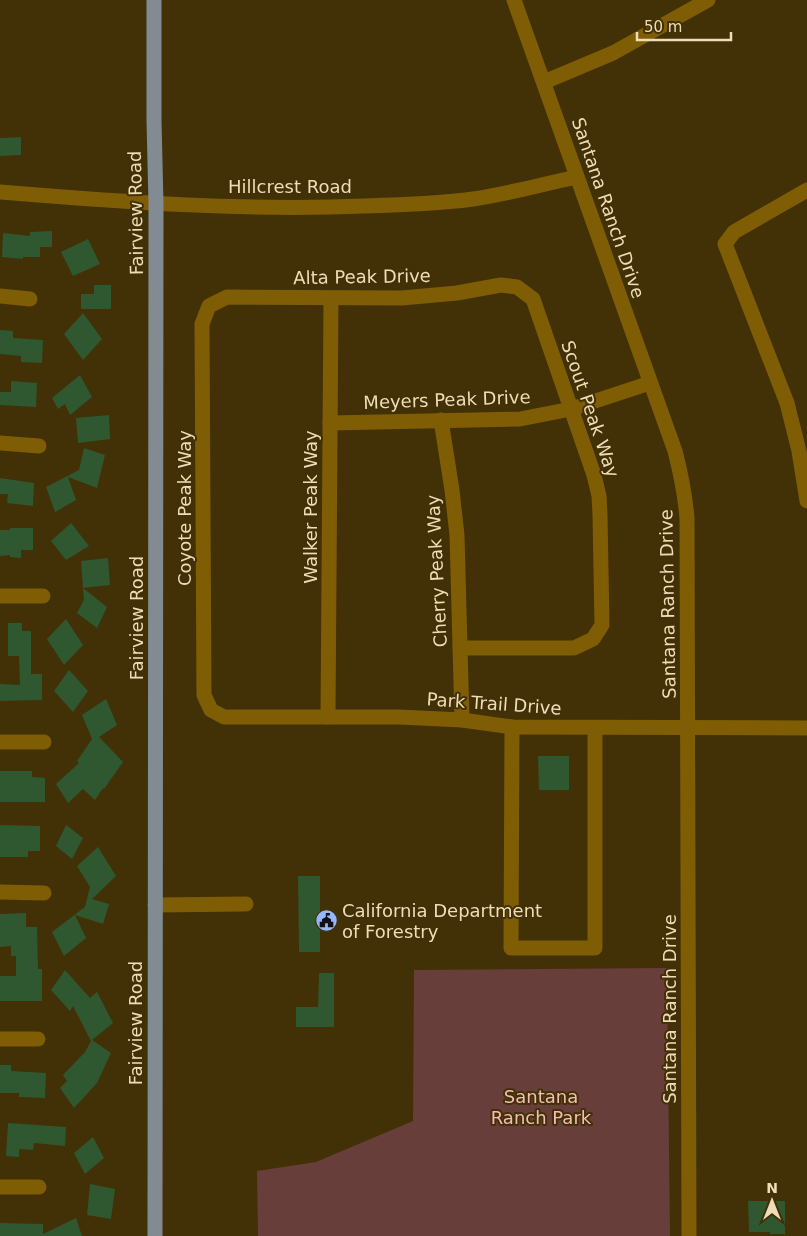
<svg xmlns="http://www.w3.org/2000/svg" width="807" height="1236" viewBox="0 0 807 1236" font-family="'DejaVu Sans',sans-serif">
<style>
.green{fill:#683e3b}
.building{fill:#2f5830}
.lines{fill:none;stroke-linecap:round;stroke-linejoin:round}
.minor{stroke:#7e5d04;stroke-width:15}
.major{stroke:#828a92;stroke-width:15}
.labels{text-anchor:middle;stroke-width:4;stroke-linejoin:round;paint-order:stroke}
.street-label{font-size:18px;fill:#efddba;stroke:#423006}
.poi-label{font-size:18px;fill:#efddba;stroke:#423006;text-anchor:start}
.park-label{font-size:18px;fill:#f5bcb7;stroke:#423006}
</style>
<rect width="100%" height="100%" fill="#423006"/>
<path class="green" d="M667,968L670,1236H258L257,1171L316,1162L413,1121L414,970Z"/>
<g class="building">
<path d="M21,137V155L0,156V138Z"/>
<path d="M52,231V247H40V257H23V259L2,257L3,233L30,236V232Z"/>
<path d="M88,239L100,264L73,276L61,252Z"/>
<path d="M94,285H111V309H81V294H94Z"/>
<path d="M83,313L102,339L83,360L64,334Z"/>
<path d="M0,330L13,331V338L43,340L42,363L21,362V356L0,354Z"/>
<path d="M80,375L92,397L70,415L65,404L58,409L52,398Z"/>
<path d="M11,381L37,383L36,407L0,405V392H11Z"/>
<path d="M109,415L110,439L78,443L76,418Z"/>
<path d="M84,448L105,455L97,488L68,477L76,500L55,512L46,487L79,470Z"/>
<path d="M0,478L34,483L33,506L7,503L8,494H0Z"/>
<path d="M71,523L89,546L66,560L51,541Z"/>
<path d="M10,528H33V550H21V558L10,557V555L0,556V530H10Z"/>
<path d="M108,558L110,585L83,588L81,561Z"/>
<path d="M83,588L107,607L97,628L77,613L84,600Z"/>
<path d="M66,619L83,645L64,665L47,639Z"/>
<path d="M8,623H22V631H31V674H42V700L0,701V684L20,685L19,656H8Z"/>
<path d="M69,670L88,691L73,712L54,691Z"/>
<path d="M106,699L117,725L99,737L123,762L104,789L103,788L95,800L83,789L68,803L56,784L79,763L77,761L92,739L82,715Z"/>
<path d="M538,756H569V790H539Z"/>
<path d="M0,771H32V777L45,778V802H0Z"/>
<path d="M0,825L40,826V851H28V857H0Z"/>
<path d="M66,825L83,838L72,859L56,846Z"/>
<path d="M98,847L116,876L92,899L109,904L103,924L75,915L86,938L64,956L52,932L85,907L90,887L77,866Z"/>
<path d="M298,876H320V952H299Z"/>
<path d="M26,913V927H37L38,969H42V1001H0V976H16V956H11V946L0,947V914Z"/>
<path d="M65,970L90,998L97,992L113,1023L92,1040L111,1053L97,1083L74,1108L60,1088L67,1081L63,1075L85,1052L91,1041L73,1006L70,1011L51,990Z"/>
<path d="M319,973H334V1027H296V1007H318Z"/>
<path d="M0,1065H11V1071L46,1073L45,1098L19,1097V1093H0Z"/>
<path d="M8,1123L66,1127L65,1146L34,1143L33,1150L19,1149V1157L6,1156Z"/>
<path d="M93,1137L104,1158L85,1174L74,1153Z"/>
<path d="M90,1184L115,1189L111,1219L87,1215Z"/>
<path d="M748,1201H785V1234H770V1232H749Z"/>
<path d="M76,1218L82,1236H0V1223L43,1224V1234Z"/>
</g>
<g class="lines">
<g class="minor">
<path d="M514,0L675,451C681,474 685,495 687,518L689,1236"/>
<path d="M544,82L613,53L708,0"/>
<path d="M807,190L734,232L725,244L787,403L799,451L807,501"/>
<path d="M0,192C122,202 242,211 364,206C400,205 437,204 473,199C508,194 543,184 577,177"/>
<path d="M0,296L30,299"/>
<path d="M441,420L452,490L457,535L462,720"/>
<path d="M330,423L520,419L571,409L650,383"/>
<path d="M0,443L39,446"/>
<path d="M0,596H43"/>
<path d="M460,648H574L593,639L602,625L600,515L599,496L594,475L533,299L517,287L501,285L457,293L402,298L227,297L209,306L202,324L204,695L211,710L224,717H399L462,720L512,727L807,728"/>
<path d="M328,717L331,298"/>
<path d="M512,727L511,948H595V728"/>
<path d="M0,742H44"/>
<path d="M0,892L44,893"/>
<path d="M155,905L246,904"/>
<path d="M0,1039H38"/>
<path d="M0,1187H39"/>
</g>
<path class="major" d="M154,0V121L156,204L155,1236"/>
</g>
<defs>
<symbol id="civic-disc" viewBox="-11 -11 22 22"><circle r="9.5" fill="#95b6fd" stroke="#423006"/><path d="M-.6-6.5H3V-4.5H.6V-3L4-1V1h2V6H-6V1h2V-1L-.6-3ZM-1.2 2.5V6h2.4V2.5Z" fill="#111"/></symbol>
</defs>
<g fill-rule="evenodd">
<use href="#civic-disc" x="314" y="908" width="25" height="25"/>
</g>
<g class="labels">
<g class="street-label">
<text x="290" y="193">Hillcrest Road</text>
<text transform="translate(608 208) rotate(71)" y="6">Santana Ranch Drive</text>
<text transform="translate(136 213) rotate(-91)" y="6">Fairview Road</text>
<text transform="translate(362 277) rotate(-1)" y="6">Alta Peak Drive</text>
<text transform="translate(447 400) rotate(-2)" y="6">Meyers Peak Drive</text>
<text transform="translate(590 409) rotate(71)" y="6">Scout Peak Way</text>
<text transform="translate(311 507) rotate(-90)" y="6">Walker Peak Way</text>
<text transform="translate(185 508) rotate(-90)" y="6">Coyote Peak Way</text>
<text transform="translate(437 571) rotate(-93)" y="6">Cherry Peak Way</text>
<text transform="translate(668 604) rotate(-91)" y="6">Santana Ranch Drive</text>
<text transform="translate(137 618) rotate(-90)" y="6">Fairview Road</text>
<text transform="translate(494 704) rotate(4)" y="6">Park Trail Drive</text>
<text transform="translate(670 1009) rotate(-90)" y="6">Santana Ranch Drive</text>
<text transform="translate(136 1023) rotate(-90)" y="6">Fairview Road</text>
</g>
<g class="poi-label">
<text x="342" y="917">California Department<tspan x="342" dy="21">of Forestry</tspan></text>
</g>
<g class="park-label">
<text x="541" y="1103">Santana<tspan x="541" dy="21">Ranch Park</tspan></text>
</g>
</g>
<g transform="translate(772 1201)" stroke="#423006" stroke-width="4" paint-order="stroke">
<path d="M0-4L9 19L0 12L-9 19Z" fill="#efddba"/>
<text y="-8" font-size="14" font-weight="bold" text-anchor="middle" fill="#efddba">N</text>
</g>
<path d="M637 32v8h94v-8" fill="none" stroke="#efddba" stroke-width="2.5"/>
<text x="644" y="32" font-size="15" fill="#efddba" stroke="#423006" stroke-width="4" paint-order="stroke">50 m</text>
</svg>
